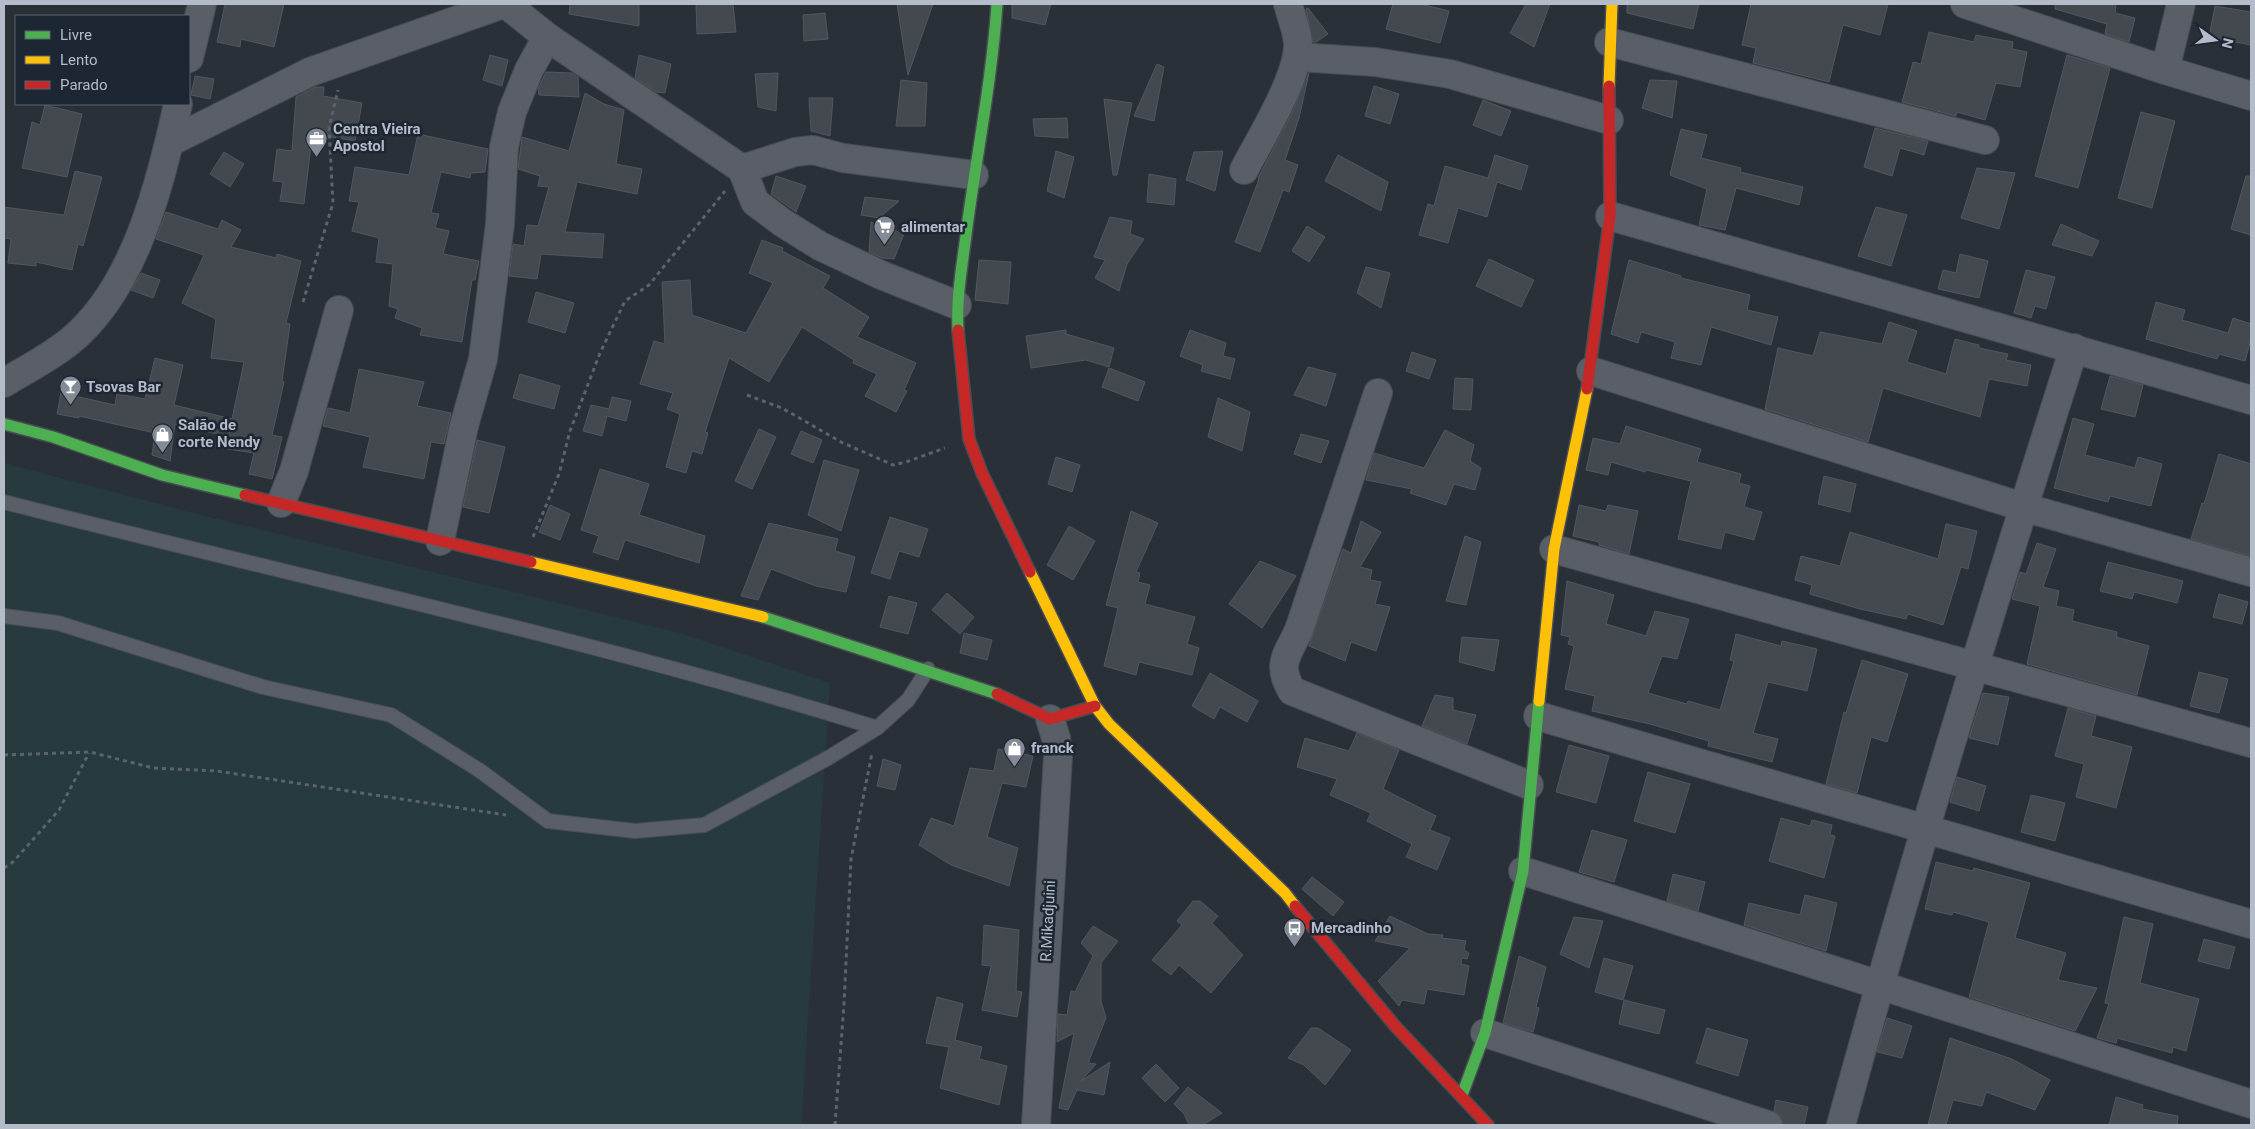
<svg xmlns="http://www.w3.org/2000/svg" width="2255" height="1129" viewBox="0 0 2255 1129" font-family="Roboto,sans-serif">
<style>
.green{fill:#273a3e}
.building{fill:#444950;stroke:#52575f}
.lines{fill:none;stroke-linecap:round;stroke-linejoin:round}
.lane-casing{stroke:#484c53;stroke-width:16}
.street-casing{stroke:#484c53;stroke-width:30}
.fast-casing{stroke:#484c53;stroke-width:14}
.slow-casing{stroke:#484c53;stroke-width:14}
.jam-casing{stroke:#484c53;stroke-width:14}
.path{stroke:#5d636a;stroke-width:3;stroke-dasharray:4 4;stroke-linecap:butt}
.lane{stroke:#5a5e66;stroke-width:14}
.street{stroke:#5a5e66;stroke-width:28}
.fast{stroke:#4caf50;stroke-width:11}
.slow{stroke:#ffc107;stroke-width:11}
.jam{stroke:#c62828;stroke-width:11}
.labels{text-anchor:middle;stroke-width:5;stroke-linejoin:round;paint-order:stroke}
.poi-label{font-size:15px;font-weight:bold;fill:#b4bcc9;stroke:#1d2633;text-anchor:start}
.street-label{font-size:15px;fill:#b4bcc9;stroke:#1d2633}
</style>
<rect width="100%" height="100%" fill="#2a3038"/>
<path class="green" d="M4,463L193,513L680,633L830,683L801,1125H4Z"/>
<g class="building">
<path d="M225,4H284L274,47L241,39L240,47L217,42Z"/>
<path d="M570,4H639V26L569,14Z"/>
<path d="M696,4H733L736,32L697,34Z"/>
<path d="M897,4H933L908,75Z"/>
<path d="M1012,4H1051L1045,25L1012,18Z"/>
<path d="M1393,4H1420L1449,11L1440,43L1386,29Z"/>
<path d="M1526,4H1550L1534,47L1510,33Z"/>
<path d="M1627,4H1699L1693,29L1627,13Z"/>
<path d="M1751,4H1888L1880,35L1843,25L1829,82L1753,63L1756,48L1742,45Z"/>
<path d="M2055,4H2116L2115,13L2135,18L2129,42L2105,34L2107,24L2055,9Z"/>
<path d="M2215,6L2251,12V45L2209,37Z"/>
<path d="M1308,8L1328,34L1316,42H1313L1306,9Z"/>
<path d="M825,13L828,39L804,41L803,15Z"/>
<path d="M1929,32L1974,42L1976,35L2013,42L2012,49L2027,52L2020,87L1996,83L1985,120L1957,112L1956,116L1902,102L1913,62L1921,64Z"/>
<path d="M490,55L508,60L502,86L483,80Z"/>
<path d="M639,55L671,64L665,93L656,92L635,78Z"/>
<path d="M2067,55L2110,68L2078,188L2035,176Z"/>
<path d="M1157,64L1164,67L1154,121L1134,116Z"/>
<path d="M546,72L572,73L578,77L579,97L539,95L538,89Z"/>
<path d="M778,73L776,111L758,107L755,74Z"/>
<path d="M1309,73L1299,118L1285,160L1298,165L1289,192L1283,190L1260,252L1235,242L1258,182L1259,176L1291,115Z"/>
<path d="M195,76L214,79L210,99L191,95Z"/>
<path d="M901,80L927,83L925,126H896Z"/>
<path d="M1650,80L1677,81L1672,118L1642,108Z"/>
<path d="M1374,86L1399,94L1390,124L1365,116Z"/>
<path d="M315,87H324L323,96L362,103L355,141L320,135V145H311L304,204L280,201L283,182L273,181L277,149L292,151L296,97Z"/>
<path d="M585,93L604,104L624,110L616,164L642,169L637,194L577,182L565,232L604,234L602,258L541,254L537,279L509,276L513,244L524,246L527,225L538,226L549,187L538,186L540,176L518,169L522,137L569,151Z"/>
<path d="M809,98H833L830,136L811,131Z"/>
<path d="M1104,99L1132,103L1117,175H1113Z"/>
<path d="M1483,100L1511,111L1501,136L1473,125Z"/>
<path d="M45,105L82,114L67,177L22,168L32,122L40,125Z"/>
<path d="M2141,112L2175,121L2152,208L2118,198Z"/>
<path d="M1067,118L1068,138L1035,136L1033,119Z"/>
<path d="M1875,128L1928,141L1924,155L1900,148L1892,176L1864,167Z"/>
<path d="M1681,129L1707,135L1701,158L1741,168L1740,172L1803,187L1799,205L1736,188L1725,230L1699,225L1707,189L1670,175Z"/>
<path d="M418,134L488,149L485,172L471,173L470,178L441,172L431,213L439,214L435,228L449,231L443,254L479,261L475,280H472L462,342L420,335L422,328L395,318L398,309L389,306L393,264L376,262L379,238L352,231L359,202L349,201L355,167L409,175Z"/>
<path d="M1056,151L1074,157L1064,198L1047,191Z"/>
<path d="M1223,151L1215,191L1186,180L1194,152Z"/>
<path d="M224,152L244,164L230,187L210,174Z"/>
<path d="M1338,155L1388,182L1381,211L1325,181Z"/>
<path d="M1495,155L1528,166L1521,190L1497,182L1487,217L1458,208L1448,243L1419,235L1428,204L1434,206L1445,166L1488,178Z"/>
<path d="M1977,168L2015,173L1999,229L1961,218Z"/>
<path d="M75,171L102,177L83,246L78,244L72,270L36,262V266L8,263L11,239L4,238V207L64,215Z"/>
<path d="M1149,174L1176,179L1174,205L1147,202Z"/>
<path d="M776,176L806,186L796,212L771,194Z"/>
<path d="M2246,176H2251V235L2231,229Z"/>
<path d="M865,197L899,201L879,218L861,215Z"/>
<path d="M1876,207L1907,215L1891,266L1858,256Z"/>
<path d="M166,212L218,229L222,220L241,230L231,247L276,258L277,254L301,261L286,323L290,324L282,381L284,382L272,435L282,437L272,479L249,474L254,453L215,447L217,434L175,424L170,461L152,455L155,433L79,416V418L57,414L61,393L115,405L117,394L145,399L155,358L183,365L174,405L232,419L244,362L211,358L216,319L182,303L204,255L156,239Z"/>
<path d="M1110,217L1132,221L1130,234L1144,239L1127,264L1119,291L1095,278L1105,260L1094,257Z"/>
<path d="M871,222L904,234L894,259L882,258L869,252Z"/>
<path d="M2061,224L2099,241L2092,256L2052,245Z"/>
<path d="M1307,226L1325,237L1309,262L1292,251Z"/>
<path d="M762,240L783,248L782,251L830,276L823,288L869,317L857,337L916,363L904,390L907,391L896,412L865,396L877,374L853,363L854,360L802,327L769,382L729,358L705,432L708,433L702,454L692,451L686,473L666,467L680,414L667,409L673,393L640,384L654,341L665,344L662,282L690,280L692,315L746,333L773,283L749,273Z"/>
<path d="M1960,254L1988,261L1979,298L1938,289L1943,270L1956,273Z"/>
<path d="M1489,259L1534,280L1521,307L1476,286Z"/>
<path d="M979,260L1011,262L1008,304L975,300Z"/>
<path d="M1629,260L1681,276V278L1750,295L1747,310L1778,317L1771,345L1711,327L1701,365L1671,358L1675,342L1641,332L1638,343L1611,334Z"/>
<path d="M1366,267L1390,273L1381,308L1357,293Z"/>
<path d="M2026,270L2055,277L2046,309L2035,306L2031,318L2014,313Z"/>
<path d="M141,273L160,280L153,298L131,290Z"/>
<path d="M536,292L574,303L565,333L528,322Z"/>
<path d="M2156,302L2185,310L2182,320L2228,333L2233,318L2251,324V339L2245,361L2219,354L2217,359L2146,339Z"/>
<path d="M1889,322L1917,331L1907,362L1946,374L1955,339L1979,345V348L2008,354L2006,360L2031,365L2027,386L1989,379L1980,417L1883,388L1868,442L1765,409L1778,348L1813,356L1820,332L1882,344Z"/>
<path d="M1066,330V334L1114,348L1109,367L1086,360L1031,368L1026,336Z"/>
<path d="M1190,330L1226,343L1223,356L1235,359L1230,379L1201,371L1203,365L1180,356Z"/>
<path d="M1412,352L1436,360L1429,379L1406,371Z"/>
<path d="M1308,367L1336,374L1326,406L1294,395Z"/>
<path d="M1109,368L1145,382L1138,401L1102,387Z"/>
<path d="M359,369L424,382L417,406L451,413L444,444L431,442L424,479L363,467L370,437L323,426L328,408L350,413Z"/>
<path d="M520,374L560,386L554,409L513,398Z"/>
<path d="M2110,376L2143,385L2135,417L2101,409Z"/>
<path d="M1455,378L1473,379L1471,410L1453,409Z"/>
<path d="M612,397L631,401L626,421L607,416L602,436L583,431L591,405L609,409Z"/>
<path d="M1218,398L1250,412L1242,451L1208,437Z"/>
<path d="M2073,418L2094,424L2085,455L2135,468L2138,457L2162,464L2151,506L2110,496L2108,502L2054,488Z"/>
<path d="M1626,426L1701,449L1697,462L1741,474L1739,483L1750,486L1744,507L1762,512L1754,540L1725,532L1721,549L1678,539L1691,481L1646,470L1645,472L1611,462L1608,475L1586,470L1593,438L1620,444Z"/>
<path d="M759,429L776,437L752,489L735,481Z"/>
<path d="M1445,430L1474,445L1470,461L1481,468L1475,490L1454,484L1446,505L1410,493L1412,489L1366,480L1374,453L1424,468Z"/>
<path d="M801,431L822,440L813,463L791,454Z"/>
<path d="M1301,434L1329,441L1321,463L1294,454Z"/>
<path d="M477,440L505,447L489,513L463,507Z"/>
<path d="M2219,454L2251,464V556L2191,539L2202,503L2204,504Z"/>
<path d="M1056,457L1080,465L1072,492L1048,484Z"/>
<path d="M824,460L859,470L841,531L808,515Z"/>
<path d="M600,469L649,484L639,515L705,536L699,563L625,540L618,560L593,552L599,536L581,530Z"/>
<path d="M1824,476L1856,484L1850,512L1818,504Z"/>
<path d="M550,505L570,514L560,540L539,532Z"/>
<path d="M1579,505L1606,511L1608,505L1638,511L1629,554L1599,545V542L1573,536Z"/>
<path d="M1131,511L1158,523L1136,572L1140,573L1138,582L1150,585L1145,604L1195,617L1187,644L1199,648L1192,675L1139,662L1136,675L1104,666L1118,608L1106,605Z"/>
<path d="M890,517L928,529L919,557L899,551L890,579L871,573Z"/>
<path d="M1361,521L1381,532L1360,567L1372,570L1370,580L1381,582L1375,604L1390,607L1376,651L1351,642L1345,661L1309,646L1343,549L1351,553Z"/>
<path d="M769,523L838,539L835,551L855,557L846,592L816,586L771,569L758,600L741,596Z"/>
<path d="M1946,524L1977,531L1968,569L1961,567L1943,625L1908,614L1906,619L1860,609L1810,594L1812,585L1795,580L1801,556L1840,566L1850,532L1938,559Z"/>
<path d="M1069,526L1095,541L1073,580L1047,565Z"/>
<path d="M1465,536L1481,542L1466,605L1446,601Z"/>
<path d="M2037,543L2056,549L2043,587L2059,591L2056,606L2074,610L2072,621L2117,632L2116,637L2149,646L2137,695L2027,664L2040,606L2012,599L2020,572L2026,574Z"/>
<path d="M1260,561L1296,576L1262,628L1229,604Z"/>
<path d="M2108,562L2183,581L2177,603L2134,592L2132,599L2100,591Z"/>
<path d="M1567,581L1614,595L1606,624L1646,636L1655,611L1689,619L1677,659L1662,656L1648,693L1687,704L1688,701L1720,710L1734,661L1730,660L1736,634L1781,646L1782,641L1817,649L1807,691L1768,682L1753,733L1778,739L1772,762L1708,746L1709,741L1650,724L1592,711L1595,696L1565,689L1574,646L1568,644L1570,637L1561,635Z"/>
<path d="M947,593L974,617L960,634L932,610Z"/>
<path d="M2219,594L2248,602L2242,624L2213,617Z"/>
<path d="M889,596L917,603L908,634L880,627Z"/>
<path d="M964,633L992,640L987,660L960,653Z"/>
<path d="M1462,637L1499,640L1494,671L1459,662Z"/>
<path d="M1862,660L1908,674L1887,742L1871,737L1857,793L1826,784L1844,712L1846,713Z"/>
<path d="M2199,672L2228,679L2219,713L2190,706Z"/>
<path d="M1210,673L1258,701L1247,722L1220,707L1214,719L1192,706Z"/>
<path d="M1983,693L2009,697L1998,745L1969,738Z"/>
<path d="M1435,695L1453,698V710L1476,715L1467,744L1422,726Z"/>
<path d="M2068,708L2096,716L2091,736L2132,747L2116,808L2076,797L2084,764L2055,756Z"/>
<path d="M1357,733L1399,750L1383,789L1436,816L1430,830L1450,838L1437,870L1406,857L1412,844L1367,821L1371,813L1330,795L1337,779L1297,767L1305,738L1349,751Z"/>
<path d="M1569,745L1609,756L1596,803L1556,792Z"/>
<path d="M998,749L1033,756L1026,787L1002,783L987,837L1018,848L1009,886L951,865L919,845L931,818L954,826L970,768L994,771Z"/>
<path d="M883,759L901,765L895,790L877,786Z"/>
<path d="M1648,772L1690,784L1675,833L1634,821Z"/>
<path d="M1957,777L1986,786L1979,811L1950,802Z"/>
<path d="M2031,795L2065,803L2055,841L2021,832Z"/>
<path d="M1781,818L1810,826L1812,820L1832,825L1830,835L1835,836L1824,878L1769,861Z"/>
<path d="M1592,830L1627,840L1614,882L1579,872Z"/>
<path d="M1936,862L1973,871L1974,868L2030,883L2015,938L2066,953L2058,980L2097,988L2075,1031L1969,997L1989,922L1953,912L1952,915L1925,909Z"/>
<path d="M1673,874L1705,882L1698,911L1667,901Z"/>
<path d="M1312,877L1344,902L1333,916L1302,889Z"/>
<path d="M1805,895L1837,903L1826,951L1744,925L1749,903L1800,915Z"/>
<path d="M1193,901H1200L1218,916L1212,923L1243,955L1211,993L1179,965L1171,975L1152,960L1182,925L1177,921Z"/>
<path d="M1390,916L1428,934L1443,935L1442,938L1466,941L1464,950L1469,953L1467,959L1462,958L1461,964L1469,966L1464,995L1427,989L1424,1004L1402,1000L1399,1006L1378,981L1410,948L1375,941Z"/>
<path d="M1574,917L1603,921L1589,968L1560,954Z"/>
<path d="M2124,917L2153,924L2140,983L2199,999L2186,1051L2173,1047L2172,1053L2117,1038L2116,1043L2097,1038L2109,1004L2105,1003Z"/>
<path d="M984,925L1019,930L1016,991L1022,992L1017,1017L982,1010L991,966L982,965Z"/>
<path d="M1093,926L1118,941L1101,963V1001L1106,1018L1088,1063L1096,1064L1081,1081L1110,1062L1104,1095L1077,1090L1068,1110L1059,1108L1074,1033L1057,1042L1058,1014L1067,1015L1071,991L1075,992L1093,956L1081,943Z"/>
<path d="M2204,939L2235,947L2229,969L2198,961Z"/>
<path d="M1519,956L1546,967L1536,1007L1539,1008L1533,1032L1503,1023Z"/>
<path d="M1604,958L1633,966L1623,1000L1595,992Z"/>
<path d="M937,997L963,1004L955,1040L982,1047L979,1059L1007,1066L999,1105L940,1088L949,1047L926,1043Z"/>
<path d="M1624,1000L1665,1010L1659,1034L1619,1024Z"/>
<path d="M1887,1018L1912,1026L1902,1058L1877,1052Z"/>
<path d="M1311,1028H1318L1351,1050L1325,1085L1304,1065L1288,1058Z"/>
<path d="M1707,1028L1748,1040L1738,1076L1696,1063Z"/>
<path d="M1950,1038L2012,1059L2050,1080L2035,1110L1986,1092L1982,1106L1953,1100L1946,1125H1928Z"/>
<path d="M1156,1064L1179,1088L1165,1102L1142,1078Z"/>
<path d="M1188,1087L1222,1113L1203,1125H1189L1184,1114L1174,1104Z"/>
<path d="M2116,1097L2143,1105L2142,1109L2178,1116L2177,1125H2109Z"/>
<path d="M1776,1100L1808,1107L1804,1125H1783L1780,1115L1774,1111Z"/>
</g>
<g class="lines">
<defs>
<g id="lane">
<path d="M4,502C296,577 589,638 877,728"/>
<path d="M4,616L58,623L263,687L391,715L479,770L548,821L635,831L704,825L828,758L877,728L908,700L928,669"/>
</g>
<g id="street">
<path d="M506,4L547,37L742,169L755,202L783,223L820,246L881,275L957,305"/>
<path d="M1965,4L2165,70L2251,96"/>
<path d="M1609,42L1985,140"/>
<path d="M1298,57L1375,62L1450,74L1609,120"/>
<path d="M189,58L202,4"/>
<path d="M2165,70L2181,4"/>
<path d="M170,142L310,72L503,4"/>
<path d="M742,169L795,152L813,150L843,158L974,175"/>
<path d="M1244,170C1260,139 1298,78 1298,45C1298,32 1291,17 1288,4"/>
<path d="M1610,216L2251,400"/>
<path d="M1591,371L2023,507L2251,572"/>
<path d="M4,383C25,370 49,358 69,342C135,289 160,184 178,104"/>
<path d="M1378,393L1299,630C1287,656 1276,664 1292,691L1529,785"/>
<path d="M281,503L294,471L339,310"/>
<path d="M440,541L464,426L483,359L500,224L504,147L512,112L529,70L547,37"/>
<path d="M1554,549L2251,743"/>
<path d="M1538,716L2251,924"/>
<path d="M1523,871L2251,1104"/>
<path d="M1485,1033L1768,1125"/>
<path d="M1036,1125L1058,756L1056,738L1050,719"/>
<path d="M1841,1125C1912,864 1992,606 2074,348"/>
</g>
<g id="fast">
<path d="M958,330C956,295 963,262 967,227C977,153 992,79 997,4"/>
<path d="M4,424L53,437L162,475L245,495"/>
<path d="M763,617L997,694"/>
<path d="M1462,1095L1485,1033L1523,871L1539,701"/>
</g>
<g id="slow">
<path d="M1609,86L1612,4"/>
<path d="M531,562L763,617"/>
<path d="M1030,572L1095,706L1109,724L1285,893L1295,906"/>
<path d="M1539,701L1554,549L1587,389"/>
</g>
<g id="jam">
<path d="M958,330L969,439L982,473L1030,572"/>
<path d="M1587,389L1610,216L1609,86"/>
<path d="M245,495L531,562"/>
<path d="M997,694L1050,719L1095,706"/>
<path d="M1295,906L1396,1027L1488,1125"/>
</g>
</defs>
<use href="#lane" class="lane-casing"/>
<use href="#street" class="street-casing"/>
<use href="#fast" class="fast-casing"/>
<use href="#slow" class="slow-casing"/>
<use href="#jam" class="jam-casing"/>
<g class="path">
<path d="M303,302L333,203L329,128L338,90"/>
<path d="M747,395L782,408L841,442L893,465L906,462L945,448"/>
<path d="M533,537L559,474L570,431L600,353L625,301L649,285L725,191"/>
<path d="M4,755L90,752L153,768L217,771L506,815"/>
<path d="M4,868L13,862L59,810L89,753"/>
<path d="M835,1125L844,1004L851,859L872,753"/>
</g>
<use href="#lane" class="lane"/>
<use href="#street" class="street"/>
<use href="#fast" class="fast"/>
<use href="#slow" class="slow"/>
<use href="#jam" class="jam"/>
</g>
<defs>
<symbol id="office-pin" viewBox="-11 -11 22 30"><path d="M0 17L-7.5 6A9.5 9.5 0 1 1 7.5 6Z" fill="#848b96" stroke="#1d2633"/><path d="M-6-3h4V-5.5h4V-3h4V5H-6ZM-1-4.5V-3h2v-1.5ZM-6 0V1H6V0Z" fill="#fff"/></symbol>
<symbol id="supermarket-pin" viewBox="-11 -11 22 30"><path d="M0 17L-7.5 6A9.5 9.5 0 1 1 7.5 6Z" fill="#848b96" stroke="#1d2633"/><path d="M-6-5.5h2.5l.6 2H6L4.5 2H-2.5L-4.4-4H-6ZM-1.5 3.2a1.3 1.3 0 1 0 .1 0ZM3 3.2a1.3 1.3 0 1 0 .1 0Z" fill="#fff"/></symbol>
<symbol id="bar-pin" viewBox="-11 -11 22 30"><path d="M0 17L-7.5 6A9.5 9.5 0 1 1 7.5 6Z" fill="#848b96" stroke="#1d2633"/><path d="M-6-5H6L.8 .8V4.5H3.5V6h-7V4.5H-.8V.8Z" fill="#fff"/></symbol>
<symbol id="shop-pin" viewBox="-11 -11 22 30"><path d="M0 17L-7.5 6A9.5 9.5 0 1 1 7.5 6Z" fill="#848b96" stroke="#1d2633"/><path d="M-5-2.5h2.3a2.7 3.5 0 0 1 5.4 0H5L5.5 6h-11ZM-1.5-2.5h3a1.5 2.3 0 0 0-3 0Z" fill="#fff"/></symbol>
<symbol id="bus-pin" viewBox="-11 -11 22 30"><path d="M0 17L-7.5 6A9.5 9.5 0 1 1 7.5 6Z" fill="#848b96" stroke="#1d2633"/><path d="M-5-6H5V4H4V6H2V4H-2V6H-4V4H-5ZM-3.5-4V0h7V-4ZM-3.5 1.2v1.5H-2V1.2ZM2 1.2v1.5H3.5V1.2Z" fill="#fff"/></symbol>
</defs>
<g fill-rule="evenodd">
<use href="#office-pin" x="304" y="126" width="25" height="34"/>
<use href="#supermarket-pin" x="872" y="214" width="25" height="34"/>
<use href="#bar-pin" x="58" y="374" width="25" height="34"/>
<use href="#shop-pin" x="150" y="422" width="25" height="34"/>
<use href="#shop-pin" x="1002" y="736" width="25" height="34"/>
<use href="#bus-pin" x="1282" y="916" width="25" height="34"/>
</g>
<g class="labels">
<g class="poi-label">
<text x="333" y="134">Centra Vieira<tspan x="333" dy="17">Apostol</tspan></text>
<text x="901" y="232">alimentar</text>
<text x="86" y="392">Tsovas Bar</text>
<text x="178" y="430">Salão de<tspan x="178" dy="17">corte Nendy</tspan></text>
<text x="1031" y="753">franck</text>
<text x="1311" y="933">Mercadinho</text>
</g>
<g class="street-label">
<text transform="translate(1048 921) rotate(-87)" y="5">R.Mikadjuini</text>
</g>
</g>
<rect width="2255" height="1129" fill="none" stroke="#b4bcc9" stroke-width="10"/>
<rect x="15" y="15" width="175" height="90" fill="#1d2633" stroke="#59626f"/>
<rect x="25" y="31" width="25" height="8" fill="#4caf50" stroke="#59626f"/>
<text x="60" y="40" font-size="15" fill="#b4bcc9">Livre</text>
<rect x="25" y="56" width="25" height="8" fill="#ffc107" stroke="#59626f"/>
<text x="60" y="65" font-size="15" fill="#b4bcc9">Lento</text>
<rect x="25" y="81" width="25" height="8" fill="#c62828" stroke="#59626f"/>
<text x="60" y="90" font-size="15" fill="#b4bcc9">Parado</text>
<g transform="translate(2215 40) rotate(104)" stroke="#1d2633" stroke-width="4" paint-order="stroke">
<path d="M0-4L9 19L0 12L-9 19Z" fill="#b4bcc9"/>
<text y="-8" font-size="14" font-weight="bold" text-anchor="middle" fill="#b4bcc9">N</text>
</g>
</svg>
